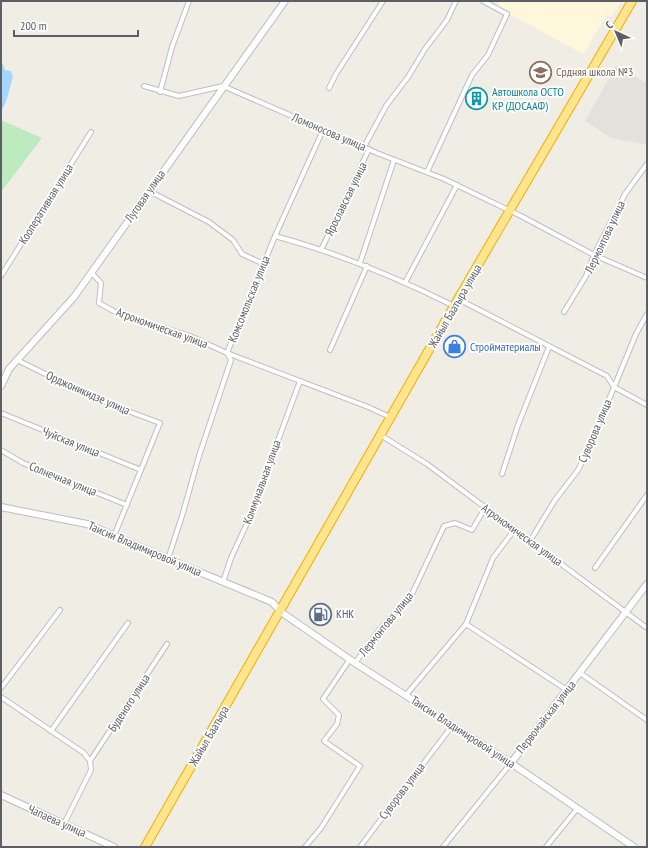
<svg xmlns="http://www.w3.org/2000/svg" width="648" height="848" viewBox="0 0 648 848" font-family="'PT Sans Narrow',sans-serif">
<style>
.commercial{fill:#fff7db}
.industrial{fill:#e4e1dc}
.green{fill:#beeac0}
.water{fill:#a6d6ff}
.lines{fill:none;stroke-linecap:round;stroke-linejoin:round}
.street-casing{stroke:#bcbec4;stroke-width:6}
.secondary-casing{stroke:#babdc4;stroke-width:8}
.highway-casing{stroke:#f5ae00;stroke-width:10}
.street{stroke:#fff;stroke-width:4}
.secondary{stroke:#fff;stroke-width:6}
.highway{stroke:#ffe58d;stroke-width:8}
.labels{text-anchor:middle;stroke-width:3.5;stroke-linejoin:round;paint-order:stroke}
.education-label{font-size:12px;fill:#785e54;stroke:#fff;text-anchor:start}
.culture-label{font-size:12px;fill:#0d838f;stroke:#fff;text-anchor:start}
.street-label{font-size:12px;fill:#5c6066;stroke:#fff}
.shop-label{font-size:12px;fill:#366cbe;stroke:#fff;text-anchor:start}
.service-label{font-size:12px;fill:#4e5e75;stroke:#fff;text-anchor:start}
</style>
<rect width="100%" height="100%" fill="#f0eee4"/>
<path class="commercial" d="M500,1H622L611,17L607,15L583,54L497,7Z"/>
<path class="industrial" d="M616,66L647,83V145L611,138L585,121Z"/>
<path class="green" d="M1,120L42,138L1,192Z"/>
<path class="water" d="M1,60L5,70L11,71L13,77C9,89 8,101 1,111Z"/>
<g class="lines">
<defs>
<g id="street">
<path d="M144,86L179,96L223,86L377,153L444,179L521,216L594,255L647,278"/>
<path d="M329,88L336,74L383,1"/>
<path d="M160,92L172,47L189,1"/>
<path d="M364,147L386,106L408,77L425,49L447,20L456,1"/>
<path d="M427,172L472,75L488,55L507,14L483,1"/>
<path d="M149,191L209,222L233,240L242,254L264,264"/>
<path d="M275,236C338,253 396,277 454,306"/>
<path d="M322,248L369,149"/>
<path d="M360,263L394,160"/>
<path d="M91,272L101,283L99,303L117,313L190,336L227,353L368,407L392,418"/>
<path d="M1,276L91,132"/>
<path d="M406,281L457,185"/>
<path d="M458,299L607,376L614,387L647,405"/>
<path d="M564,312L586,276L594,255L625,194L647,164"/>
<path d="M330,350L367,266"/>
<path d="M17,360L96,399L160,423L114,536"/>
<path d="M1,413L141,470"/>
<path d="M382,436L427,464L647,628"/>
<path d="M1,450L23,463L127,505"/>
<path d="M502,474L518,425L549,347"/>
<path d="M530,541L555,500L578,470L588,450L636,334L647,314"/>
<path d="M168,559L182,516L199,456L231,360L227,353L275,236L323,130"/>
<path d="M595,568L647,495"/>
<path d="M223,582L231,558L249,519L300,381"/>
<path d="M466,624L567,690"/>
<path d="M355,663L379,630L412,594L444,526L455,523L472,530L485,508"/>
<path d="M580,673L647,720"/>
<path d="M1,688L60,610"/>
<path d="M406,695L466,624L493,558L515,529"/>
<path d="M1,697L84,753L90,761L91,770L64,824"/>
<path d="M51,731L128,623"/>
<path d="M90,761L167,644"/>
<path d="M305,847L321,828L360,766L324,741L337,724L339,715L323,699L350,659"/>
<path d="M360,847L452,726"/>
<path d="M443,847L511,763"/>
<path d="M546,847L577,809"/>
</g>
<g id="secondary">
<path d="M1,386L9,369L74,297L285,1"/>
<path d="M1,507L87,524L168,559L272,602L281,612L355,663L511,763L634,847"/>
<path d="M511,763L647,584"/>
<path d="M1,795L114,847"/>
</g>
<path id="highway" d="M145,847L458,299L632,1"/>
</defs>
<use href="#street" class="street-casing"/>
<use href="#secondary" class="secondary-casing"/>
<use href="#highway" class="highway-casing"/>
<use href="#street" class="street"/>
<use href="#secondary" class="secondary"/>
<use href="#highway" class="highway"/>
</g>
<defs>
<symbol id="school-ring" viewBox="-11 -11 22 22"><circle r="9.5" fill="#fff" stroke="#8d6e63" stroke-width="1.5"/><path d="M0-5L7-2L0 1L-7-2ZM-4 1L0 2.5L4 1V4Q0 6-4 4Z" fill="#8d6e63"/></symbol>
<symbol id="building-ring" viewBox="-11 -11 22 22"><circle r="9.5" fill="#fff" stroke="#0f9aa8" stroke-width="1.5"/><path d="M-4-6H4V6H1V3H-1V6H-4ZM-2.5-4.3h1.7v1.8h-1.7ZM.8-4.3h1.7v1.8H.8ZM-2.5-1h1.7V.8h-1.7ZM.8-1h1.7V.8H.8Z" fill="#0f9aa8"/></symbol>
<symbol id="shop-ring" viewBox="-11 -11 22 22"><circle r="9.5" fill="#fff" stroke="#3f7fe0" stroke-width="1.5"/><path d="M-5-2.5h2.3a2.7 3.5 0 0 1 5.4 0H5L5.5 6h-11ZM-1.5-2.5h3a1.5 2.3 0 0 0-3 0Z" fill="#3f7fe0"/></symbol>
<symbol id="fuel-ring" viewBox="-11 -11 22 22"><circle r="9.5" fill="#fff" stroke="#5c6f8a" stroke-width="1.5"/><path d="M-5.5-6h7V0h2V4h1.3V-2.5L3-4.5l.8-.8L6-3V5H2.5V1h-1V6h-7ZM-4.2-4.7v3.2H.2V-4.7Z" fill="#5c6f8a"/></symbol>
</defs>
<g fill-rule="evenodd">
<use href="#school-ring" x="528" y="60" width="25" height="25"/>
<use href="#building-ring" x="464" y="86" width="25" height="25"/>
<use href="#shop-ring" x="442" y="334" width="25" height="25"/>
<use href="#fuel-ring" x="308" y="602" width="25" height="25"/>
</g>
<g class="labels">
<g class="education-label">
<text x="556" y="76">Срдняя школа №3</text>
</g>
<g class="culture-label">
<text x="492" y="96">Автошкола ОСТО<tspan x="492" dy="14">КР (ДОСААФ)</tspan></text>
</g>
<g class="street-label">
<text transform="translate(329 132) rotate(23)" y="4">Ломоносова улица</text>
<text transform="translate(145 196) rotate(-55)" y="4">Луговая улица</text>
<text transform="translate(346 199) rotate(-64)" y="4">Ярославская улица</text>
<text transform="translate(46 204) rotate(-58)" y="4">Кооперативная улица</text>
<text transform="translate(605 237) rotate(-65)" y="4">Лермонтова улица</text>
<text transform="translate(249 299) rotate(-68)" y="4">Комсомольская улица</text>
<text transform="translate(455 306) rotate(-60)" y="4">Жайыл Баатыра улица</text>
<text transform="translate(162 328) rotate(20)" y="4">Агрономическая улица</text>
<text transform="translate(88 393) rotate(24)" y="4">Орджоникидзе улица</text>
<text transform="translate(595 431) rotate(-67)" y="4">Суворова улица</text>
<text transform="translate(71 442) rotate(22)" y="4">Чуйская улица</text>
<text transform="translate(63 479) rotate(22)" y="4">Солнечная улица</text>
<text transform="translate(262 482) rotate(-70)" y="4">Коммунальная улица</text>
<text transform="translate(522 535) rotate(36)" y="4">Агрономическая улица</text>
<text transform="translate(145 549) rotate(23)" y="4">Таисии Владимировой улица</text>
<text transform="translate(386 624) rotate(-51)" y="4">Лермонтова улица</text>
<text transform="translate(129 703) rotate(-57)" y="4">Буденого улица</text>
<text transform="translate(546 717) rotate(-52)" y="4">Первомайская улица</text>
<text transform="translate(463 732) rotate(33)" y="4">Таисии Владимировой улица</text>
<text transform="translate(209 736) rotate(-60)" y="4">Жайыл Баатыра</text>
<text transform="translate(402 791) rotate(-53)" y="4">Суворова улица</text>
<text transform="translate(57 821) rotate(24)" y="4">Чапаева улица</text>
</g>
<g class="shop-label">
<text x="470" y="351">Стройматериалы</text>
</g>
<g class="service-label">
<text x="336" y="618">КНК</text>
</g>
</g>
<rect width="648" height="848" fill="none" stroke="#5c6066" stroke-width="4"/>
<g transform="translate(616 32) rotate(316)" stroke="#ffffff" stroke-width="3" paint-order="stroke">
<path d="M0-3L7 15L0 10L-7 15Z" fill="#5c6066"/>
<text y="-6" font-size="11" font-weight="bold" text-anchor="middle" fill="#5c6066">С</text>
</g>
<path d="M14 30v6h124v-6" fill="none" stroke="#5c6066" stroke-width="2"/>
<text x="20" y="30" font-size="12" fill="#5c6066" stroke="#ffffff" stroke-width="3" paint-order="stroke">200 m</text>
</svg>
